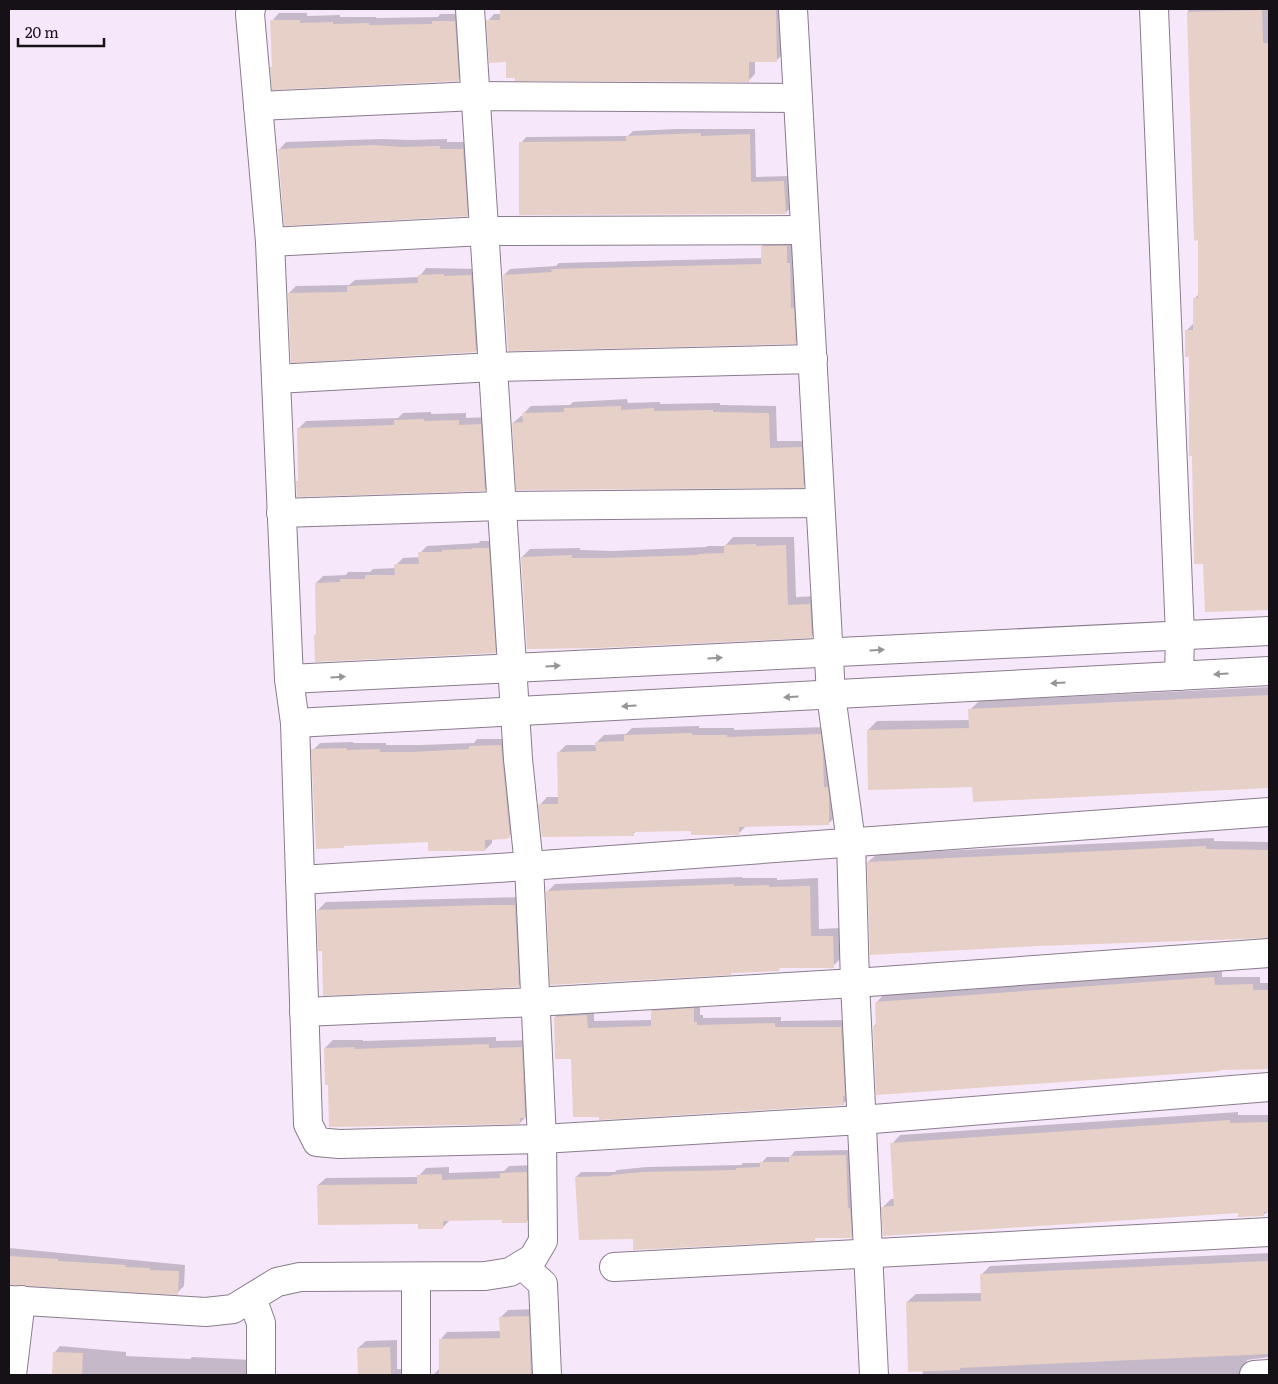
<svg xmlns="http://www.w3.org/2000/svg" width="1278" height="1384" viewBox="0 0 1278 1384" font-family="Literata,serif">
<style>
.shadow{fill:#0003}
.building{fill:#e7d0c7}
.lines{fill:none;stroke-linecap:round;stroke-linejoin:round}
.minor-casing{stroke:#897c8c;stroke-width:30}
.minor{stroke:#fff;stroke-width:28}
.oneway{fill:#969497}
</style>
<rect width="100%" height="100%" fill="#f7e7fa"/>
<g class="shadow">
<path d="M501,9H783V54L777,60L755,61V74L748,81L507,61L488,21L494,14H501Z"/>
<path d="M1188,9H1269V609L1206,610L1204,563L1190,355L1186,331L1194,323V299L1200,293V239H1195Z"/>
<path d="M279,13H307V16L340,15V17H376V18L438,17L440,14H462L466,73L458,80L273,67L272,21Z"/>
<path d="M676,129H755L756,177L790,176L791,208L785,213L521,143L526,137L628,136L633,131Z"/>
<path d="M382,139L410,140L447,139V142H470L474,208L467,215L279,150L286,142Z"/>
<path d="M769,240H793L802,336L795,343L504,275L510,269L556,266L559,263L763,258L762,246Z"/>
<path d="M426,268L478,269L483,344L476,351L289,293L296,286L349,285L355,280L419,277Z"/>
<path d="M627,399L628,403L660,402V404L720,403V405L776,406L777,441H808L811,479L803,486L513,423L521,416H524V413L531,406L570,405L573,402Z"/>
<path d="M431,412V414L466,413V418L488,417L492,482L485,490L297,482L299,479L298,429L306,421L398,418L403,413Z"/>
<path d="M733,537H794L796,597L818,596L820,628L812,636L522,557L530,549L580,548V550L613,551L706,547L708,546H725Z"/>
<path d="M480,541H496L502,645L495,652L315,635L317,633L316,583L323,576L346,575L348,572H370L373,569L396,568V565L403,558L420,557V553L427,546L479,543Z"/>
<path d="M1269,687V787L974,801L973,786L868,730L877,721L970,720V710L979,701Z"/>
<path d="M699,726V728H734V730L828,727L836,816L829,823L746,826L739,833L692,830L636,831L633,834L540,805L547,797H559L558,753L566,745H597V742L604,735L626,734L632,728Z"/>
<path d="M477,739H508L517,829L507,838L492,839V843L485,850L429,841L313,750L320,743L353,742V743H386V745H420L474,743Z"/>
<path d="M1214,838V841L1269,842V937L1038,945L868,862L877,854Z"/>
<path d="M742,877V878H777V880L818,878L819,929L840,928L841,958L833,966L781,967L778,970L547,892L555,884Z"/>
<path d="M523,897L527,978L519,986L323,949L318,910L326,902Z"/>
<path d="M1222,970V977H1260V983H1269V1067L1221,1069L874,1026L877,1023L876,1003L884,994Z"/>
<path d="M700,1002V1015H703V1018L781,1017V1021L848,1020L850,1097L843,1104L572,1058L555,1017L562,1010L594,1008V1021L652,1020V1011L659,1004Z"/>
<path d="M496,1037V1041L529,1040L528,1115L520,1123L329,1083L325,1048L333,1040H363V1041Z"/>
<path d="M1238,1112V1115H1269V1211L1263,1215L1239,1211L883,1207L891,1199H895L892,1144L900,1135Z"/>
<path d="M851,1150L856,1231L851,1237H817L814,1239L634,1238L576,1177L581,1172H615L617,1170L647,1167L741,1165L743,1163H761L767,1157H790L795,1151Z"/>
<path d="M534,1165V1214L527,1221L503,1219L450,1220L443,1227L419,1223L318,1185L326,1178L418,1177L426,1168L449,1167V1173L504,1171L509,1166Z"/>
<path d="M9,1248L185,1265L184,1286L177,1293L22,1283L9,1284Z"/>
<path d="M1269,1253V1357L1247,1360L1246,1368L1249,1375H923L907,1302L916,1294L982,1293L981,1275L990,1266Z"/>
<path d="M536,1309L541,1375H433L440,1368V1340L447,1332L501,1331V1317L508,1310Z"/>
<path d="M397,1340V1369H408L410,1375H359L358,1348L366,1341Z"/>
<path d="M60,1346L126,1352V1356L190,1359L192,1357L251,1360L252,1375H53L55,1352Z"/>
</g>
<g class="building">
<path d="M500,9H776L777,62H749V82L515,81V78H506V62L489,63L486,20H500Z"/>
<path d="M1262,10L1263,43H1269V610L1205,612L1203,564H1194L1192,456H1189V357H1185V330H1193V298H1198V240L1194,241L1187,12Z"/>
<path d="M270,20H300V23L333,22V24L369,23V25L432,24V21H455L459,81L272,90L270,67H272Z"/>
<path d="M701,133V136L750,134L751,182L784,181L786,214L519,215V142L626,141V136Z"/>
<path d="M374,145L402,147L440,146V149H463L468,216L284,226L278,149Z"/>
<path d="M761,246H787V263H790L791,308H794L796,344L508,351L503,275L552,272L551,269L761,264Z"/>
<path d="M444,274V276L471,275L476,352L291,363L288,293L347,292V286L418,283V275Z"/>
<path d="M621,406V410L654,408V411L713,410V412L769,413L770,448L802,447L804,488L516,490L512,423L523,422L522,413L564,412V408Z"/>
<path d="M424,419V421L459,420V425L481,424L485,491L297,497L296,481H298L297,428L394,425V420Z"/>
<path d="M756,544V546L786,545L788,605L810,604L812,638L596,648L527,649L521,557L572,555V558H604L698,555V554L724,553V545Z"/>
<path d="M472,548H489L496,653L315,662L314,635H316L315,583L340,582V579H365V575H395L394,564H419L418,552H442V550L472,549Z"/>
<path d="M1269,695V788L973,802L972,787L868,790L867,730L969,728L968,709Z"/>
<path d="M692,733V735H727V737L821,734L823,755L824,787H828L829,796V825L739,827V835H691V831L633,832L634,836L542,837L538,804H558L557,752L596,751L595,742L624,741V735Z"/>
<path d="M501,745L510,838H507L508,839L485,840V851H428V842L344,846V848L316,849L311,749L347,748V750L380,749V752H412L469,749V746Z"/>
<path d="M1206,846V849L1269,850V938L1038,946L870,955L867,862Z"/>
<path d="M734,884V886L769,885V887L810,886L811,936H833L834,968H779V971L731,973V975L550,985L546,891Z"/>
<path d="M487,905H515L519,987L323,996L322,951H318L317,910Z"/>
<path d="M1214,977L1215,985L1253,984V990H1269V1069L1220,1070V1071L876,1095L873,1026H876L875,1002Z"/>
<path d="M694,1008V1022H697V1025L775,1023V1027H841L845,1096H843L844,1105L599,1120V1117H573L571,1059H555L554,1017L587,1015L588,1028L651,1026V1011Z"/>
<path d="M489,1044V1048L522,1047L525,1118H520V1124L329,1127L328,1085H325L324,1048L355,1047V1049Z"/>
<path d="M1230,1120V1123L1269,1122V1212H1264V1216L1238,1217V1213L883,1236L881,1207L894,1206L890,1143Z"/>
<path d="M846,1155L848,1208H850L852,1238H815V1241L633,1250V1239L579,1240L575,1177L611,1176V1175L641,1172L736,1170V1168L760,1167V1162H789V1156Z"/>
<path d="M527,1172V1223H502V1220L443,1221V1229H418V1224L318,1225L317,1185L417,1184V1175L442,1174V1180L500,1178V1173Z"/>
<path d="M9,1256L58,1259V1261L126,1265L125,1267L150,1268V1270L179,1271L178,1295L9,1285Z"/>
<path d="M1269,1261V1354L1002,1366L960,1368V1370L908,1372L906,1302L981,1301L980,1274Z"/>
<path d="M529,1316L531,1375H439V1339L500,1338L499,1317Z"/>
<path d="M390,1347L391,1375H358L357,1348Z"/>
<path d="M53,1352L83,1353L82,1375H52Z"/>
</g>
<g class="lines">
<defs>
<g id="minor">
<path d="M251,9L250,14L270,242L289,679L295,723L308,1124L317,1142L339,1144L542,1139L861,1120L1269,1087"/>
<path d="M793,9L831,695L851,842L855,983L874,1375"/>
<path d="M1154,9L1180,635L1179,676"/>
<path d="M258,106L476,96L798,98"/>
<path d="M270,242L484,231L805,230"/>
<path d="M276,379L493,367L813,359"/>
<path d="M281,513L502,506L820,503"/>
<path d="M289,679L1269,631"/>
<path d="M295,723L1269,671"/>
<path d="M300,880L529,866L1269,812"/>
<path d="M304,1012L535,1002L855,983L1269,953"/>
<path d="M522,1265L543,1284L547,1375"/>
<path d="M614,1267L1269,1232"/>
<path d="M252,1298L261,1323V1375"/>
<path d="M9,1300L206,1312L233,1309L277,1282L300,1277L485,1276L510,1272L533,1258L543,1241L542,1139L529,866L518,759L470,9"/>
<path d="M12,1375L21,1300"/>
<path d="M416,1375V1277"/>
<path d="M1254,1375L1269,1374"/>
</g>
</defs>
<use href="#minor" class="minor-casing"/>
<use href="#minor" class="minor"/>
</g>
<defs><path id="oneway-solid" d="M-6-.8H1V-3.2L6.5 0L1 3.2V.8H-6Z" transform="scale(1.25)"/></defs>
<g class="oneway">
<use href="#oneway-solid" transform="translate(877 650) rotate(-3)"/>
<use href="#oneway-solid" transform="translate(715 658) rotate(-3)"/>
<use href="#oneway-solid" transform="translate(553 666) rotate(-3)"/>
<use href="#oneway-solid" transform="translate(1221 674) rotate(177)"/>
<use href="#oneway-solid" transform="translate(338 677) rotate(-3)"/>
<use href="#oneway-solid" transform="translate(1058 683) rotate(177)"/>
<use href="#oneway-solid" transform="translate(791 697) rotate(177)"/>
<use href="#oneway-solid" transform="translate(629 706) rotate(177)"/>
</g>
<rect width="1278" height="1384" fill="none" stroke="#161117" stroke-width="20"/>
<path d="M18 38v8h86v-8" fill="none" stroke="#161117" stroke-width="2.5"/>
<text x="25" y="38" font-size="15" fill="#161117" stroke="#f7e7fa" stroke-width="4" paint-order="stroke">20 m</text>
</svg>
